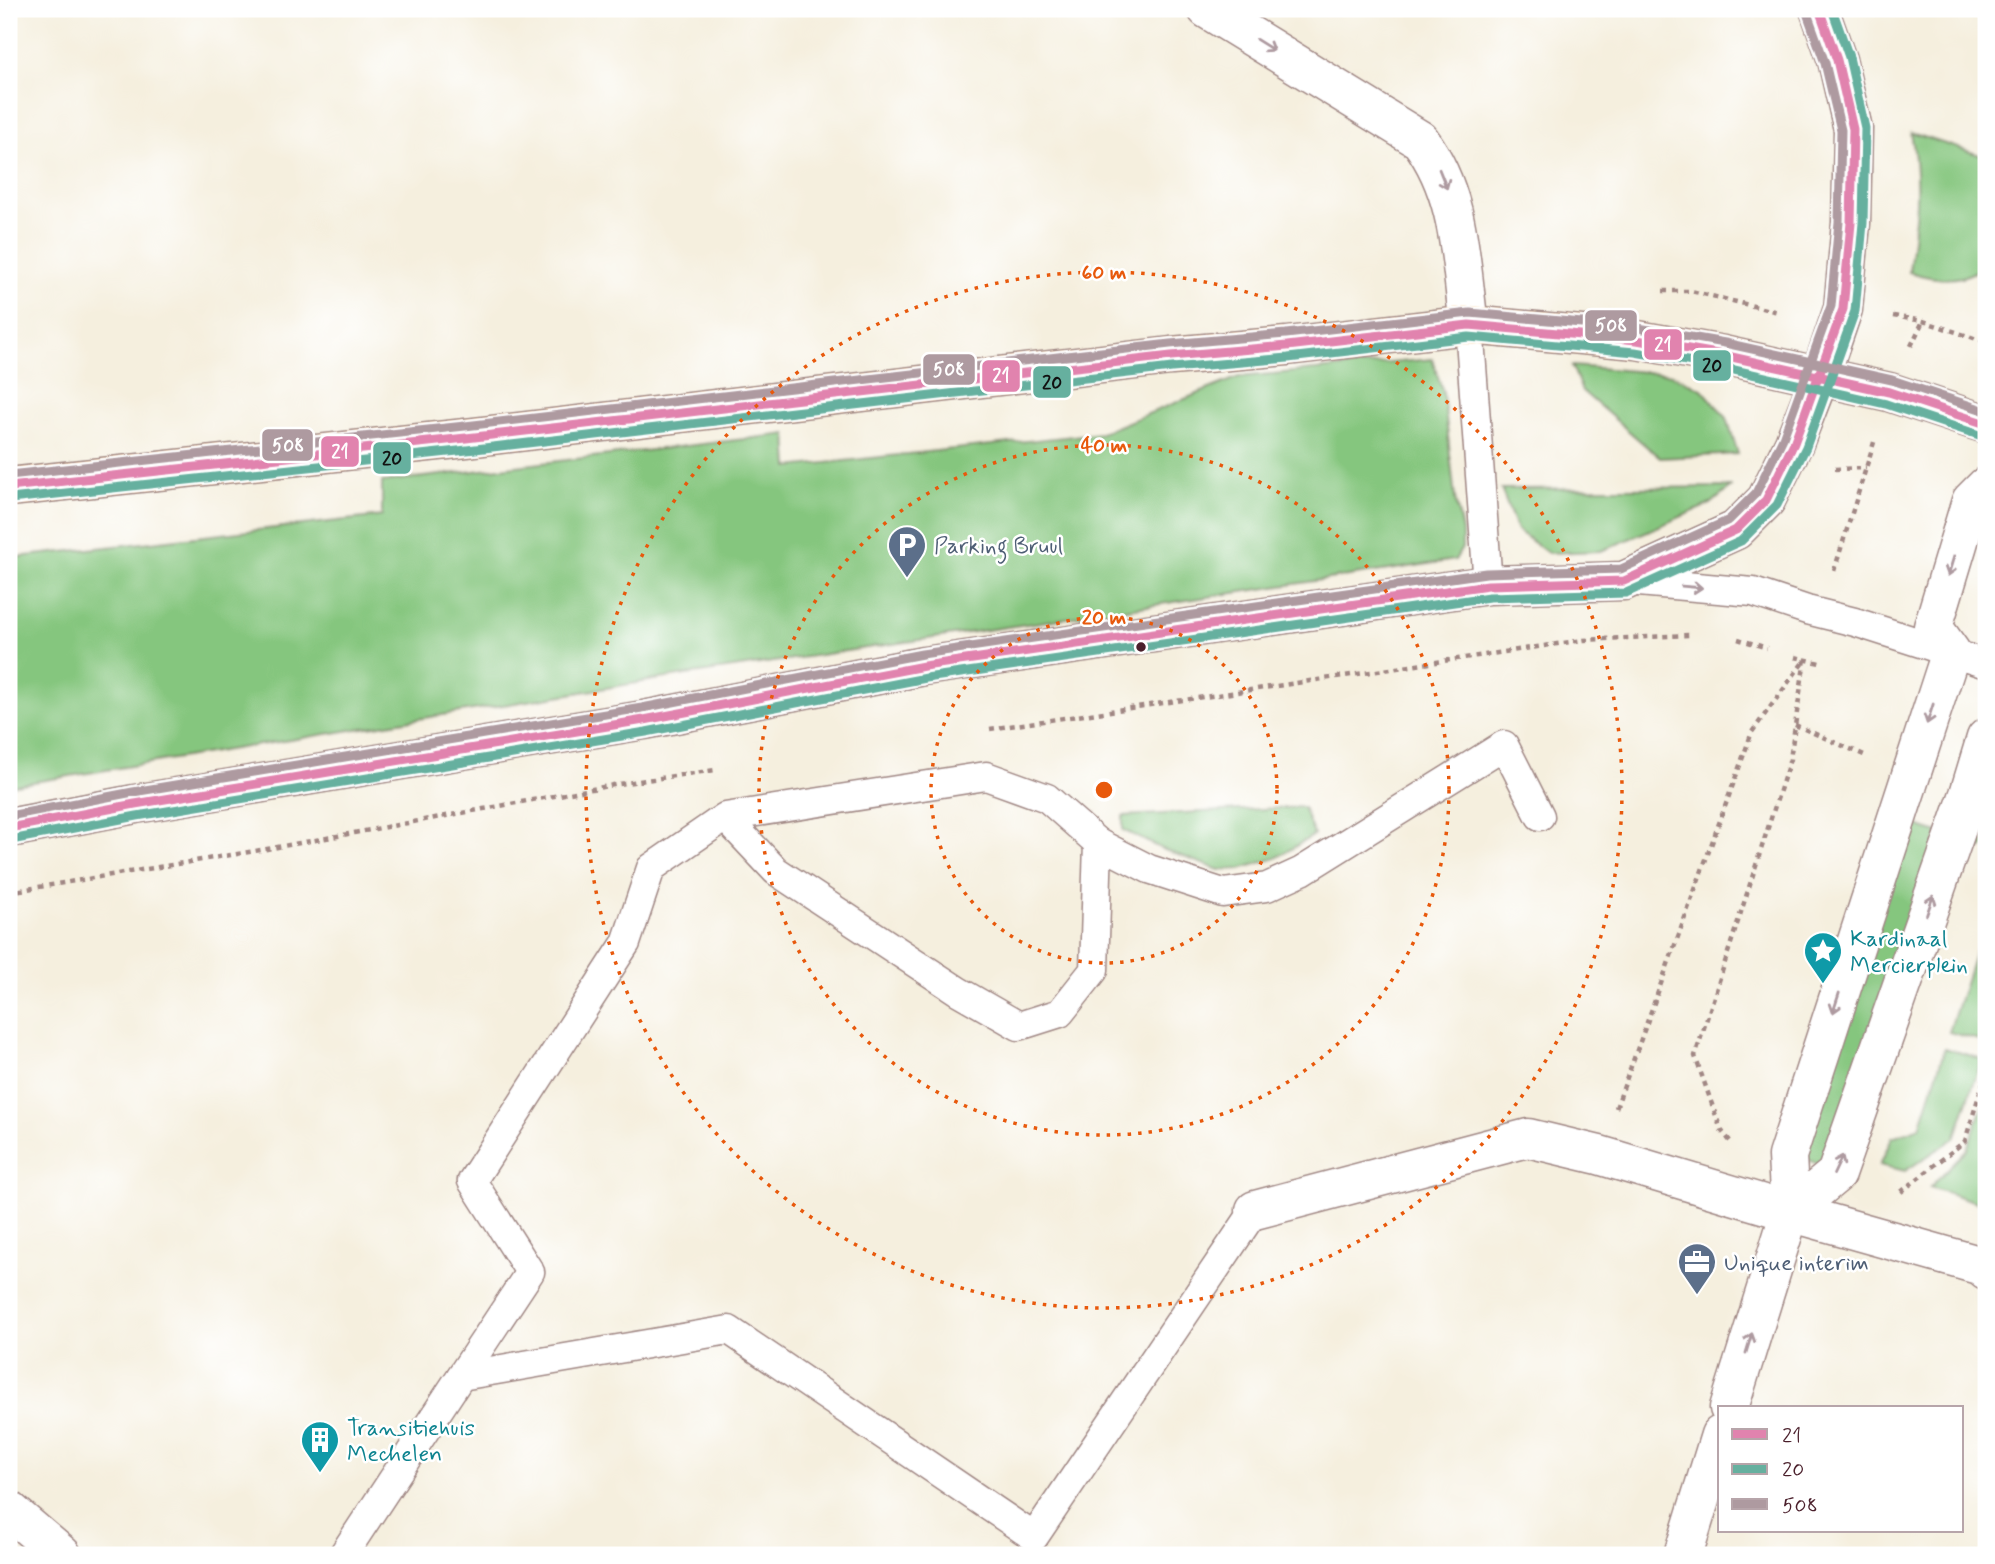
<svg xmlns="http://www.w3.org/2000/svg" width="1995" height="1564" viewBox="0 0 1995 1564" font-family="Mynerve,sans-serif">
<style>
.green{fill:#85c67e;stroke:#687254;stroke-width:2}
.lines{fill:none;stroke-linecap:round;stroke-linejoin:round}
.service-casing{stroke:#a08784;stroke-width:31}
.minor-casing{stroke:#a08784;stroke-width:41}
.tertiary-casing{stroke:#a08784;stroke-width:41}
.primary-casing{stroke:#a08784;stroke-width:41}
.path{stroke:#a08784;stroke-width:4.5;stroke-dasharray:5 5;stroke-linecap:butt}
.service{stroke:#fff;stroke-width:28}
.minor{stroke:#fff;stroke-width:38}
.tertiary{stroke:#fff;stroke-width:38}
.primary{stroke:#fbbd6e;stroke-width:38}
.bus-1-casing{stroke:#fff;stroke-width:14}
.bus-2-casing{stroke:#fff;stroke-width:14}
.bus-3-casing{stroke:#fff;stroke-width:14}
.bus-1{stroke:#e183ae;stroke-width:9}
.bus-2{stroke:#66b09f;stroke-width:9}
.bus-3{stroke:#ae9aa0;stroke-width:9}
.oneway{stroke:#ae9aa0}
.ring{fill:none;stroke:#e8590c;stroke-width:3.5;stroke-dasharray:3.5 7}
.bus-dot{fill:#4a1f2b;stroke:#fff;stroke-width:2.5}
.labels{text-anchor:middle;stroke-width:5;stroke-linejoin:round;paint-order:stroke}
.service-label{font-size:23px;fill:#4e5e75;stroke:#fff;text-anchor:start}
.culture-label{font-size:23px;fill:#0d838f;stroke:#fff;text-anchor:start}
.centre{fill:#e8590c;stroke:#fff;stroke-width:3.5}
.ring-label{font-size:21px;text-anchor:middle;font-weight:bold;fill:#e8590c;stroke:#fff;stroke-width:5;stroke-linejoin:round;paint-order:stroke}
.line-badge{stroke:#fff;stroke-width:2.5}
.badge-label{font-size:19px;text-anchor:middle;font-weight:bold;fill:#fff}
.pale-badge-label{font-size:19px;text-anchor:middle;font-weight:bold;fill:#111}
</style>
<rect width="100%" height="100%" fill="#fff"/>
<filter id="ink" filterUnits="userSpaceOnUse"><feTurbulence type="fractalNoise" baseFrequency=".0143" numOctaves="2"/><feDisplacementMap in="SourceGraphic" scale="14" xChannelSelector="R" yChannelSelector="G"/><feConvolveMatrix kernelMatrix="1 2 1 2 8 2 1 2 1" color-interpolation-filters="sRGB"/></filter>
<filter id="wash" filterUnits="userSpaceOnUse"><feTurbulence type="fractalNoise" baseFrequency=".00686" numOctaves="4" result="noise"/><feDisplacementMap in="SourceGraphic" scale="28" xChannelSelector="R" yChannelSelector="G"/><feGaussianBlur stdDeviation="1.57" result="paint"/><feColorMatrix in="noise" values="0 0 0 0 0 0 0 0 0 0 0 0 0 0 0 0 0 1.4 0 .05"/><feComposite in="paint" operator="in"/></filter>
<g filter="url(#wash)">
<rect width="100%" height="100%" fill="#f5efde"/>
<g class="green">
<path d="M1911,133L1986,157V262C1966,285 1935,280 1909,272C1915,226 1921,179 1911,133Z"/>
<path d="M1432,359L1443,392L1455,498L1462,531V548L1455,560L673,677L9,786V558L382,516V482L787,434L789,467L1101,433L1239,377Z"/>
<path d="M1572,366L1671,374L1702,389L1727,418L1738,454L1660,458L1582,391Z"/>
<path d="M1731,487L1711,504L1601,551L1548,553L1517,530L1501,489Z"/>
<path d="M1303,807L1314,835L1276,858L1240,869L1219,870L1162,849L1123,830V816Z"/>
<path d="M1978,814L1986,817V847L1963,853Z"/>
<path d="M1908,823L1938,833L1826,1167L1795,1155Z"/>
<path d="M1977,946L1986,949V1042L1949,1032Z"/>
<path d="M1945,1048L1982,1059L1955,1138L1905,1171L1880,1165L1892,1137L1920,1127Z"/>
<path d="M1986,1096V1182L1979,1203L1930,1187L1967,1149Z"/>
</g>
</g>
<g filter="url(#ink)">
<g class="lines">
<defs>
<g id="service">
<path d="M1469,325L1488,585"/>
<path d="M1627,581L1753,592L1807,610L1855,622L1986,664"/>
<path d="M1098,843L1149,869L1223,893L1267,887L1302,871L1504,745L1540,816"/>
<path d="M461,1376L530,1272L472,1181L626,943L651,868L725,817L986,776L1047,798L1098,843L1094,970L1060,1013L1019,1026L958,991L776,871L725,817"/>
<path d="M343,1555L461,1376L729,1330L1034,1537L1255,1210"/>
</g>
<g id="minor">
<path d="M1207,9L1420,140C1461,195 1460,260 1469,325"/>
<path d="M1819,9L1837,60L1853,129L1851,223L1843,309L1820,376"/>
<path d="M1255,1210L1528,1138L1599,1155L1790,1212L1982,1266L1986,1270"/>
<path d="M1790,1212L1836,1174L1969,794L1986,738"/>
<path d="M1729,1408L1790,1212L1787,1156L1951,652L1933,627L1971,501L1986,486"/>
<path d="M9,1510L62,1555"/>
<path d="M1683,1555L1720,1435"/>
</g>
<path id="tertiary" d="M9,828L135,804L644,720L924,666L1488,585L1624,581L1736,530L1766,500L1794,443L1820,376"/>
<path id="primary" d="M9,487L466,438L1171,356L1287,346L1469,325L1637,340L1723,355L1889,392L1986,424"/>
</defs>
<use href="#service" class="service-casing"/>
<use href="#minor" class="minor-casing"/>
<use href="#tertiary" class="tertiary-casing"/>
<use href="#primary" class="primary-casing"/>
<g class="path">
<path d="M1663,291H1691L1778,312"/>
<path d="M1893,316L1923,321L1986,342"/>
<path d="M1911,346L1923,321"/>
<path d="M1835,469L1866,468"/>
<path d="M1834,571L1875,439"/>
<path d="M1738,639L1767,648"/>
<path d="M1795,657L1824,664"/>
<path d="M1795,725L1864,755"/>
<path d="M990,729L1584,640L1689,635"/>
<path d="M9,892L267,849L619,784L715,770"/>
<path d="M1616,1108L1752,732L1804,661"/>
<path d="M1730,1141L1721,1130L1695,1056L1790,759L1805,659"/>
<path d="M1901,1192L1965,1141L1986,1073"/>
</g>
<use href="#service" class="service"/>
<use href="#minor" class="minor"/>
<use href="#tertiary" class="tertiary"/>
<use href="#primary" class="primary"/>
<defs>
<g id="bus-1">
<path d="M9,487L466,438L1171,356L1287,346L1469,325L1637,340L1723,355L1889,392L1986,424"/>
<path d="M9,828L135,804L644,720L924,666L1488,585L1624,581L1736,530L1766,500L1794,443L1843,309L1851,223L1853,129L1837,60L1819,9"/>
</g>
<g id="bus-2">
<path d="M10,499L467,450L1172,368L1288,358L1469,337L1635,352L1721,367L1886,404L1982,436"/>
<path d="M11,840L137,816L646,732L926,678L1489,597L1626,593L1741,541L1777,505L1806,447L1855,311L1863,223L1865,128L1849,57L1832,9"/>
</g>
<g id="bus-3">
<path d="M9,475L465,426L1170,344L1286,334L1470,313L1638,328L1725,343L1892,380L1986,411"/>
<path d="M9,816L133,792L642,708L922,654L1486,573L1621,569L1729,520L1756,493L1783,438L1831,306L1839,222L1841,130L1825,63L1807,13"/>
</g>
</defs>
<use href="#bus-1" class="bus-1-casing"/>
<use href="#bus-2" class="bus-2-casing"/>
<use href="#bus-3" class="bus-3-casing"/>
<use href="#bus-1" class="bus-1"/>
<use href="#bus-2" class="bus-2"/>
<use href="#bus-3" class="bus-3"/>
</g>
<defs><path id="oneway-shaft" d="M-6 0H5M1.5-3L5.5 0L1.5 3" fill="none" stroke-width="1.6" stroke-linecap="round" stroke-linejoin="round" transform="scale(1.75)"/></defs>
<g class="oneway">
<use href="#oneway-shaft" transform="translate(1265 45) rotate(32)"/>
<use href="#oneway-shaft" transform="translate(1443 179) rotate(68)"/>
<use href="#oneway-shaft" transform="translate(1951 566) rotate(107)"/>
<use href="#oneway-shaft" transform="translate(1692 587) rotate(5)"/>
<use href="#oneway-shaft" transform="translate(1930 714) rotate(108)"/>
<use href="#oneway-shaft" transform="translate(1930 905) rotate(-71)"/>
<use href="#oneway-shaft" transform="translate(1836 1003) rotate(108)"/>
<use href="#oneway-shaft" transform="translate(1838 1165) rotate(-65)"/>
<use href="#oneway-shaft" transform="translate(1749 1343) rotate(-73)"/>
</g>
</g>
<g class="ring">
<circle cx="1104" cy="790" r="173"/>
<circle cx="1104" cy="790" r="345"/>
<circle cx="1104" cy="790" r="518"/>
</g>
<defs>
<symbol id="parking-pin" viewBox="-11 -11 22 30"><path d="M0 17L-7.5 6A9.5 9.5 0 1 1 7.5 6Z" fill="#5c6f8a" stroke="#fff"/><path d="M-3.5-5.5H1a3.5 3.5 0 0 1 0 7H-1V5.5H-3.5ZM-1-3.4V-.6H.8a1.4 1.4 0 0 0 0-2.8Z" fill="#fff"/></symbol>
<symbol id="sight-pin" viewBox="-11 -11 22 30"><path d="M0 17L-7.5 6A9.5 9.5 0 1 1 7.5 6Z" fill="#0f9aa8" stroke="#fff"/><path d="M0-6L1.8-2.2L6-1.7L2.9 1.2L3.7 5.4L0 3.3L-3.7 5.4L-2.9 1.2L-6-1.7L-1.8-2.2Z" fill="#fff"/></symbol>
<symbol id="office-pin" viewBox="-11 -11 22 30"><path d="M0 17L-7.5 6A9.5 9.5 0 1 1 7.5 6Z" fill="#5c6f8a" stroke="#fff"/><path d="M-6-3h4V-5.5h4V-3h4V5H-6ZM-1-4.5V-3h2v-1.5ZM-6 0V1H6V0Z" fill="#fff"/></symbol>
<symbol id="building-pin" viewBox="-11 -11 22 30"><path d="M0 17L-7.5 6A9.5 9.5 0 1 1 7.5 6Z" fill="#0f9aa8" stroke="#fff"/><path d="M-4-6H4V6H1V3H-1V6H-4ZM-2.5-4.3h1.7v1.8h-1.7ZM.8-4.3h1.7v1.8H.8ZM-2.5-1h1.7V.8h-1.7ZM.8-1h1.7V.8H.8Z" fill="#fff"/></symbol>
</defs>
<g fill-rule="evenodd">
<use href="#parking-pin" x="885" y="523" width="44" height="60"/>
<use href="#sight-pin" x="1801" y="929" width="44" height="60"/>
<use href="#office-pin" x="1675" y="1240" width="44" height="60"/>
<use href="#building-pin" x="298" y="1418" width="44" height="60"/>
</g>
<circle class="bus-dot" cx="1141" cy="647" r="6"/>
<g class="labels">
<g class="service-label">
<text x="934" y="553">Parking Bruul</text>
<text x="1724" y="1270">Unique interim</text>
</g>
<g class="culture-label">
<text x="1850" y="946">Kardinaal<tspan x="1850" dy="26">Mercierplein</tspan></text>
<text x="347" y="1435">Transitiehuis<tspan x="347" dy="26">Mechelen</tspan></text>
</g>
</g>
<circle cx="1104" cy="790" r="10" class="centre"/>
<g class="ring-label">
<text x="1104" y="279">60 m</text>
<text x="1104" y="452">40 m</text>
<text x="1104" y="624">20 m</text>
</g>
<g class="line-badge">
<rect x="1584" y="309" width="54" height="33" rx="7" fill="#ae9aa0"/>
<rect x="1643" y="328" width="40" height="33" rx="7" fill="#e183ae"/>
<rect x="1692" y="349" width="40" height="33" rx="7" fill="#66b09f"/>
<rect x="922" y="353" width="54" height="33" rx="7" fill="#ae9aa0"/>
<rect x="981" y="359" width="40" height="34" rx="7" fill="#e183ae"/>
<rect x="1032" y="365" width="40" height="34" rx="7" fill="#66b09f"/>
<rect x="261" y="428" width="53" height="34" rx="7" fill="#ae9aa0"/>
<rect x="320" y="435" width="40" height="33" rx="7" fill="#e183ae"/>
<rect x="372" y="441" width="40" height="34" rx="7" fill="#66b09f"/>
</g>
<g class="badge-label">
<text x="1611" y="332">508</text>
<text x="1663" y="351">21</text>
<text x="949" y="376">508</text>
<text x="1001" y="382">21</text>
<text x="288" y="452">508</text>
<text x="340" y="458">21</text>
</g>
<g class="pale-badge-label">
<text x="1712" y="372">20</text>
<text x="1052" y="389">20</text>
<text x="392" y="465">20</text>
</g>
<rect width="1995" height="1564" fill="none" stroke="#fff" stroke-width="35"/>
<rect x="1718" y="1406" width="245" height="126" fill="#ffffff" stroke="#b7a5aa" stroke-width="2"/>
<rect x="1732" y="1429" width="35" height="10" fill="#e183ae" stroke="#b7a5aa" stroke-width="2"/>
<text x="1782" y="1442" font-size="21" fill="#4a1f2b">21</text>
<rect x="1732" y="1464" width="35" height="10" fill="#66b09f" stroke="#b7a5aa" stroke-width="2"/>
<text x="1782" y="1476" font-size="21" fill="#4a1f2b">20</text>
<rect x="1732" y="1499" width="35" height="10" fill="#ae9aa0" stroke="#b7a5aa" stroke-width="2"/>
<text x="1782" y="1512" font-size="21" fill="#4a1f2b">508</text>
</svg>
